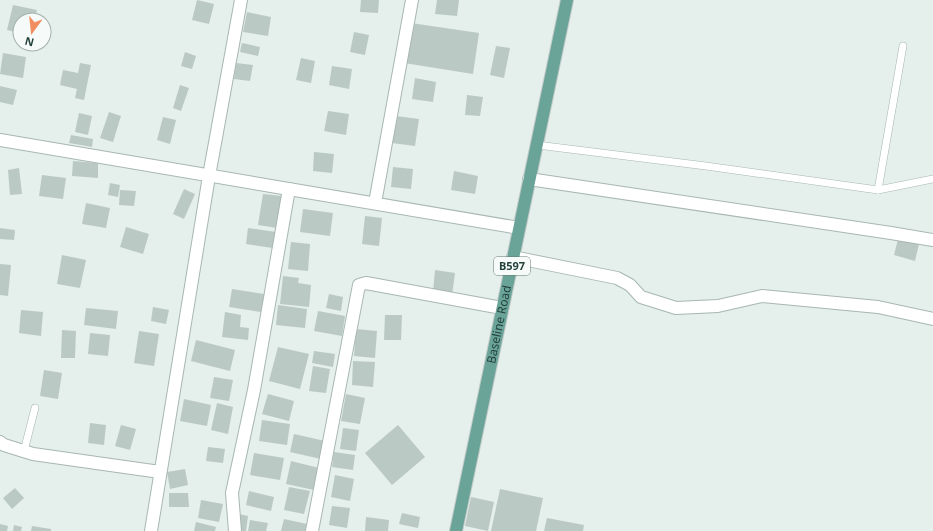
<svg xmlns="http://www.w3.org/2000/svg" width="933" height="531" viewBox="0 0 933 531" font-family="'Noto Sans',sans-serif">
<style>
.building{fill:#bbc9c4}
.lines{fill:none;stroke-linecap:round;stroke-linejoin:round}
.service-casing{stroke:#a7b7b3;stroke-width:8}
.minor-casing{stroke:#a7b7b3;stroke-width:14}
.primary-casing{stroke:#c2cac8;stroke-width:14}
.service{stroke:#fff;stroke-width:7}
.minor{stroke:#fff;stroke-width:12}
.primary{stroke:#6aa499;stroke-width:12}
.labels{text-anchor:middle;stroke-width:3;stroke-linejoin:round;paint-order:stroke}
.shield{fill:#f6fbf9;stroke:#637974;stroke-width:1}
.shield-label{font-size:11px;font-weight:bold;fill:#24413b}
.street-label{font-size:12px;fill:#24413b;stroke:#f6fbf9}
</style>
<rect width="100%" height="100%" fill="#e5efeb"/>
<g class="building">
<path d="M197,0L214,4L209,24L192,20Z"/>
<path d="M361,0H379L378,13L360,12Z"/>
<path d="M437,0H459L457,16L435,14Z"/>
<path d="M13,5L37,10L34,20H20V33L7,30Z"/>
<path d="M247,12L271,17L268,36L243,32Z"/>
<path d="M411,23L479,33L473,74L404,63Z"/>
<path d="M354,32L369,35L365,55L350,52Z"/>
<path d="M242,43L260,47L258,56L240,52Z"/>
<path d="M496,46L510,48L504,78L490,75Z"/>
<path d="M185,52L196,56L192,69L181,66Z"/>
<path d="M3,53L26,57L23,78L0,74Z"/>
<path d="M301,58L315,61L311,83L296,80Z"/>
<path d="M80,63L91,65L84,100L75,98L77,89L60,85L63,70L78,73Z"/>
<path d="M236,63L253,65L250,81L234,79Z"/>
<path d="M332,66L352,69L349,89L329,85Z"/>
<path d="M415,78L436,82L433,102L412,99Z"/>
<path d="M180,85L189,88L181,111L173,108Z"/>
<path d="M0,86L17,90L13,105L0,102Z"/>
<path d="M467,95L483,97L480,116L465,115Z"/>
<path d="M328,111L349,114L346,135L324,131Z"/>
<path d="M109,112L121,116L113,142L100,138Z"/>
<path d="M79,113L92,116L88,135L75,132Z"/>
<path d="M396,116L419,119L415,146L392,143Z"/>
<path d="M163,117L176,120L170,144L157,140Z"/>
<path d="M71,135L93,139L92,147L69,143Z"/>
<path d="M314,152L334,154L332,173L313,171Z"/>
<path d="M73,161L98,163V178L72,176Z"/>
<path d="M393,167L413,169L411,189L391,187Z"/>
<path d="M19,168L22,194L10,195L8,170Z"/>
<path d="M454,171L478,176L475,194L451,190Z"/>
<path d="M42,175L66,178L63,199L39,196Z"/>
<path d="M110,183L120,185L118,197L108,195Z"/>
<path d="M184,189L195,194L184,219L173,214Z"/>
<path d="M120,190L136,191L134,206L119,205Z"/>
<path d="M263,194L282,196L277,228L258,225Z"/>
<path d="M86,203L110,208L106,228L82,224Z"/>
<path d="M303,209L333,213L330,236L300,232Z"/>
<path d="M365,216L382,218L379,246L362,244Z"/>
<path d="M126,227L149,234L143,254L120,247Z"/>
<path d="M0,228L15,230L14,240L0,239Z"/>
<path d="M248,228L276,232L273,248L246,244Z"/>
<path d="M898,239L919,244L915,261L894,255Z"/>
<path d="M291,242L310,244L308,271L288,269Z"/>
<path d="M62,255L86,260L80,288L57,284Z"/>
<path d="M0,264L11,265L8,296L0,295Z"/>
<path d="M435,270L455,273L452,295L433,292Z"/>
<path d="M283,276L299,278L298,283L311,285L309,307L280,304Z"/>
<path d="M232,289L264,294L261,312L229,307Z"/>
<path d="M329,294L343,297L341,311L326,308Z"/>
<path d="M278,305L307,309L305,328L276,325Z"/>
<path d="M153,307L169,310L166,324L151,321Z"/>
<path d="M86,308L118,311L116,329L84,325Z"/>
<path d="M21,310L43,312L41,336L19,333Z"/>
<path d="M318,311L345,316L342,336L314,331Z"/>
<path d="M225,312L241,315L240,327L249,328L248,340L222,337Z"/>
<path d="M385,315H402L401,340H384Z"/>
<path d="M356,329L377,331L375,358L354,356Z"/>
<path d="M62,330L76,331L75,358H61Z"/>
<path d="M139,331L159,334L154,366L134,363Z"/>
<path d="M90,333L110,335L108,356L88,354Z"/>
<path d="M196,340L235,350L230,371L191,361Z"/>
<path d="M278,347L309,354L300,389L269,381Z"/>
<path d="M314,351L335,354L333,367L312,363Z"/>
<path d="M353,361L375,362L373,387L352,385Z"/>
<path d="M313,366L330,369L326,393L309,391Z"/>
<path d="M44,370L62,373L58,399L40,396Z"/>
<path d="M214,377L233,380L229,401L210,398Z"/>
<path d="M268,394L294,401L289,421L262,414Z"/>
<path d="M346,394L365,398L360,424L341,421Z"/>
<path d="M184,399L211,405L207,426L180,421Z"/>
<path d="M217,403L233,407L228,434L211,430Z"/>
<path d="M262,420L290,424L287,445L259,441Z"/>
<path d="M90,423L106,425L104,445L88,443Z"/>
<path d="M121,425L136,429L130,450L115,446Z"/>
<path d="M398,425L425,457L392,485L365,453Z"/>
<path d="M343,428L359,430L356,451L340,449Z"/>
<path d="M294,434L325,441L321,459L290,452Z"/>
<path d="M208,447L225,449L223,463L206,461Z"/>
<path d="M334,452L355,455L353,470L332,467Z"/>
<path d="M254,453L284,458L280,480L250,475Z"/>
<path d="M291,461L319,468L314,490L286,484Z"/>
<path d="M185,469L188,485L170,489L167,472Z"/>
<path d="M335,475L354,479L350,501L331,497Z"/>
<path d="M289,487L310,491L304,514L284,510Z"/>
<path d="M15,488L24,498L12,509L3,498Z"/>
<path d="M500,489L543,498L536,531H491Z"/>
<path d="M249,491L274,497L271,511L246,505Z"/>
<path d="M169,493H188L189,507H169Z"/>
<path d="M471,497L494,502L488,531L465,526Z"/>
<path d="M201,500L223,504L219,522L198,518Z"/>
<path d="M332,506L350,508L347,528L329,525Z"/>
<path d="M402,513L420,517L418,528L399,524Z"/>
<path d="M239,514L248,516L246,531H236Z"/>
<path d="M366,517L389,520L388,531H365Z"/>
<path d="M547,518L584,525L583,531H544Z"/>
<path d="M284,519L307,524L305,531H281Z"/>
<path d="M250,520L268,523L266,531H248Z"/>
<path d="M196,522L216,527L215,531H194Z"/>
<path d="M0,524L8,526L7,531H0Z"/>
<path d="M14,525L22,527L21,531H13Z"/>
<path d="M32,526L51,529V531H31Z"/>
</g>
<g class="lines">
<defs>
<g id="service">
<path d="M537,145L706,166L878,190L933,179"/>
<path d="M878,190L903,46"/>
<path d="M24,451L35,408"/>
</g>
<g id="minor">
<path d="M0,140L519,228"/>
<path d="M529,179L891,233L933,240"/>
<path d="M375,203L412,0"/>
<path d="M513,257L617,278L630,285L641,297L676,308L718,306L762,296L878,307L933,319"/>
<path d="M0,442L4,445L33,454L160,472"/>
<path d="M151,531L209,176L241,0"/>
<path d="M235,531L232,493L254,390L289,189"/>
<path d="M312,531L359,285L366,283L502,308"/>
</g>
<g id="primary">
<path id="s1" d="M456,531L567,0"/>
</g>
</defs>
<use href="#service" class="service-casing"/>
<use href="#minor" class="minor-casing"/>
<use href="#primary" class="primary-casing"/>
<use href="#service" class="service"/>
<use href="#minor" class="minor"/>
<use href="#primary" class="primary"/>
</g>
<g class="labels">
<rect class="shield" x="494" y="257" width="36" height="18" rx="3"/>
<g class="shield-label">
<text x="512" y="270">B597</text>
</g>
<g class="street-label">
<text dy="4" stroke="none"><textPath href="#s1" startOffset="211">Baseline Road</textPath></text>
</g>
</g>
<g transform="translate(32 32) rotate(195)"><circle r="19" fill="#f6fbf9" stroke="#a2b1ad"/>
<path d="M0-3L7 15L0 10L-7 15Z" fill="#f28d60"/>
<text y="-6" font-size="11" font-weight="bold" text-anchor="middle" fill="#24413b">N</text>
</g>
</svg>
